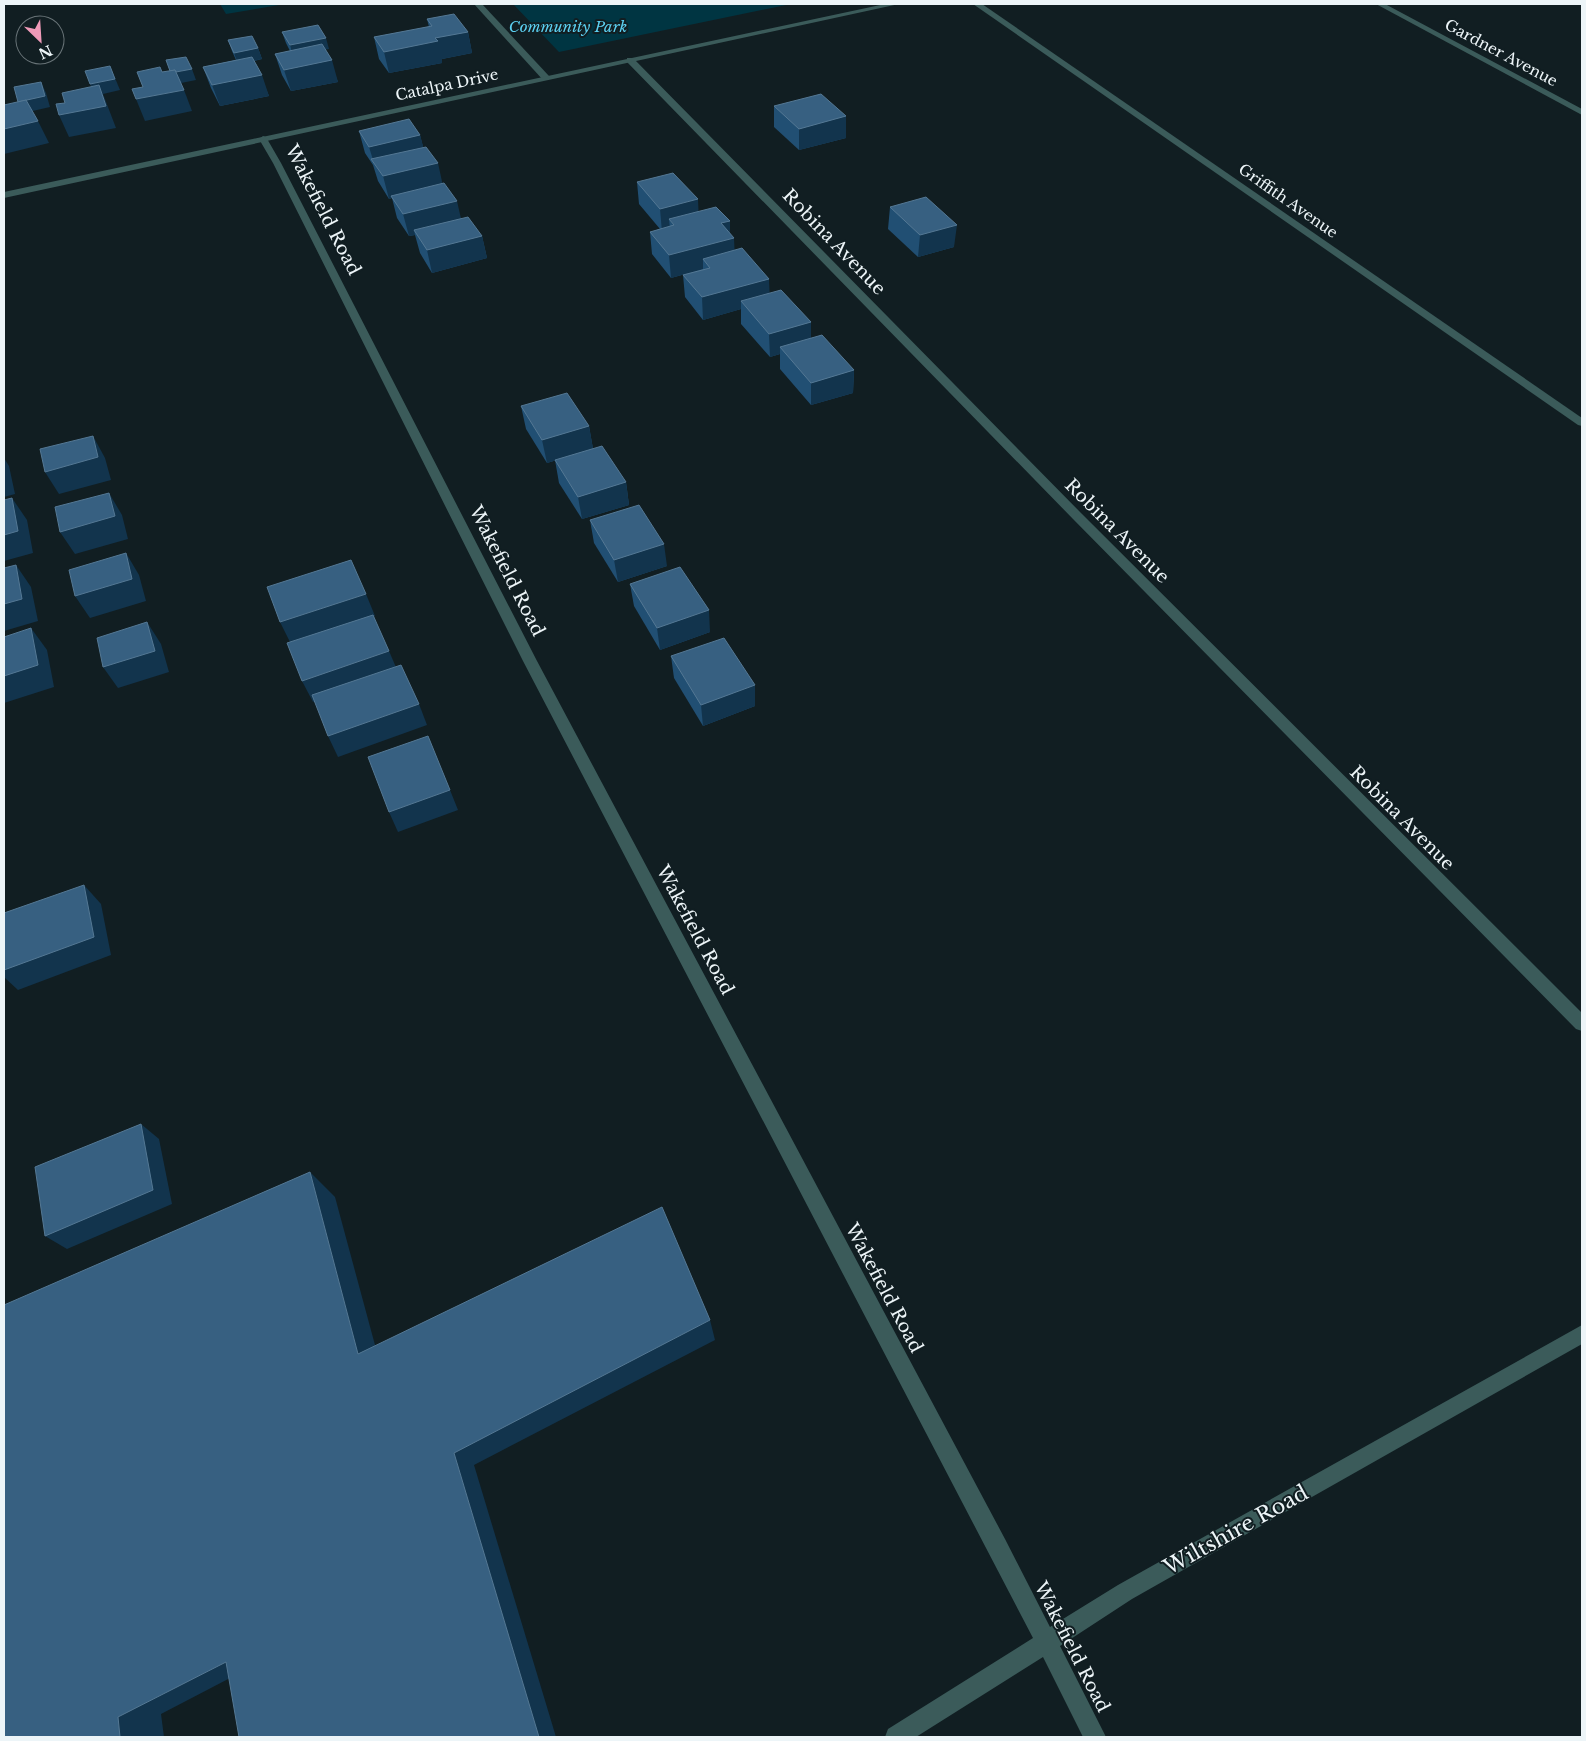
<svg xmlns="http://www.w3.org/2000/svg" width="1586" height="1741" viewBox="0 0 1586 1741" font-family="'Libre Baskerville',serif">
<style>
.green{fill:#003542}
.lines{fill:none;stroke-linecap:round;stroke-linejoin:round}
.minor{fill:#3b5b5a;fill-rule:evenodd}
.tertiary{fill:#3b5b5a;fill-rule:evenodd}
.wall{fill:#214f73}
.shaded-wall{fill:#12344d}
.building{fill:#376081;stroke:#547894}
.labels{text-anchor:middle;stroke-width:4;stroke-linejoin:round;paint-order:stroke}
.far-park-label{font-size:15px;font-style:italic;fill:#5cd1f2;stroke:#111e22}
.far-street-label{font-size:15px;fill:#edf5f8;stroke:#111e22}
.street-label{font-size:18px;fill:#edf5f8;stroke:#111e22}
.near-street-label{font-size:21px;fill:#edf5f8;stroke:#111e22}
</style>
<rect width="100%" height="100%" fill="#111e22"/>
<g class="green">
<path d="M220,4H285L226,14Z"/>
<path d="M513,4H791L559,52Z"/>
</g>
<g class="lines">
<g class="minor">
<path d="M474,4H482L549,76V80H543Z"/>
<path d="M973,4H982L1582,418V426L1578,425Z"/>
<path d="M1376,4H1385L1582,109V115Z"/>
<path d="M627,58H633L1081,513L1582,1013V1031L1576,1029L1073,519L627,62Z"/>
<path d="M263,136L266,137L281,163L537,661L1005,1539L1050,1627L1118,1585L1582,1325V1344L1132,1599L1060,1646L1106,1737H1083L1043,1657L916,1737H885L888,1729L1033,1638L523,661L273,163L259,139Z"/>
</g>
<path class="tertiary" d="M885,4H899L4,198V192Z"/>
</g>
<g class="wall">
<path d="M427,19L468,32L472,53L442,59V63L389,73L379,59L374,37L429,27Z"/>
<path d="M282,32L329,49H325L338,82L291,91L282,75L275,54L290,51L286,43Z"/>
<path d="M228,40L258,48L262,59L254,61L269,96L220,106L211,88L203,67L236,60L232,51Z"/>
<path d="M774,106L846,116V138L799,150L774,127Z"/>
<path d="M359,131L420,135L423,147L461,219L482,236L487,258L432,273L420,253L415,235L409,236L397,218L392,198L389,199L378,181L373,165L365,153Z"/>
<path d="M637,182L698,212L730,221V234L734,250L769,279V293L811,322V338L854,370L853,393L811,405L780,369V354L770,357L741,324V309L703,320L685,297L683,275L703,269L671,278L652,254L650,232L660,229L639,204Z"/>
<path d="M890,207L954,247L918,257L888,229Z"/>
<path d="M521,406L589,426L593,449L547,463L526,429Z"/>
<path d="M555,460L626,482L629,505L582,519L559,483Z"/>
<path d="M590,520L667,566L618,582L594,543Z"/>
<path d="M630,584L710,632L660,650L634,606Z"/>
<path d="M671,656L755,706L703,726L674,678Z"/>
</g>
<g class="shaded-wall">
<path d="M468,32L472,53L442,59V63L389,73L384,52L435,38Z"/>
<path d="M326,38L329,49L293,56L290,45Z"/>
<path d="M258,48L262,59L238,64L234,53Z"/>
<path d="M332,60L338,82L291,91L284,70Z"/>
<path d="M110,66L120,90L103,94L116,128L69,137L59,115L95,95L90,84Z"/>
<path d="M192,69L196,80L176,84L172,73Z"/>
<path d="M262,75L269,96L220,106L212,85Z"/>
<path d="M41,82L46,93L50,107L24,113L18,102Z"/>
<path d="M184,90L192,111L145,121L136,99Z"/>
<path d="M846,116V138L799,150V129Z"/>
<path d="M38,121L49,143L4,154V129Z"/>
<path d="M420,135L426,157L374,163L369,147Z"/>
<path d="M438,163L443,186L391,196L392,198L389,199L383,176Z"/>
<path d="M698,199L699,222L674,225L669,219L670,229L662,232L660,209Z"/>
<path d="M457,201L462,223L414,230L415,235L409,236L403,214Z"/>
<path d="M730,221V239L734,238L735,260L703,259V269L671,278L669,255L721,223Z"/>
<path d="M957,225L954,247L918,257L920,235Z"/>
<path d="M482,236L487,258L432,273L427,250Z"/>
<path d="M769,279L770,301H741V309L703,320L702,297Z"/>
<path d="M811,322V345L780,347V354L770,357L769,334Z"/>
<path d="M854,370L853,393L811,405V383Z"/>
<path d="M589,426L593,449L547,463L542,440Z"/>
<path d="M93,436L105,458L111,480L59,494L45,472Z"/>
<path d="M4,458L9,466L15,494L4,497Z"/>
<path d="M626,482L629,505L582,519L578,497Z"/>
<path d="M109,493L122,515L128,539L75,554L60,532Z"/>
<path d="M12,498L27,520L33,553L4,561V535Z"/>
<path d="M664,544L667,566L618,582L614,560Z"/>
<path d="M126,553L139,575L146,601L90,618L75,596Z"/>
<path d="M16,565L31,587L38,621L4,631V604Z"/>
<path d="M366,594L375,616L291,644L280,622Z"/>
<path d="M709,610L710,632L660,650L657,628Z"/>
<path d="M147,622L161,644L169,672L118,688L103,667Z"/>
<path d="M31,628L47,650L54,687L4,703V676Z"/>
<path d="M389,651L398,672L313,702L302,681Z"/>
<path d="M755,685V706L703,726L701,705Z"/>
<path d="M419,704L427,725L338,757L328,736Z"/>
<path d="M450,790L458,810L398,832L389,812Z"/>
<path d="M84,885L101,904L111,955L18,990L4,977V970Z"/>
<path d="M141,1124L159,1139L172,1204L67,1249L45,1236Z"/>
<path d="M310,1172L335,1197L382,1371L358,1354Z"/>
<path d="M710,1320L715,1340L474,1465L556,1737H539L454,1453Z"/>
<path d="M226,1662H261L161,1714L164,1737H120L118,1717Z"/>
</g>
<g class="building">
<path d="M454,14L468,32L435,38L438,41L384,52L374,37L432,26L427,19Z"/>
<path d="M318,25L326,38L290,45L282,32Z"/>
<path d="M252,36L258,48L234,53L228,40Z"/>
<path d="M322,44L332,60L284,70L275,54Z"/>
<path d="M186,57L192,69L176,72L175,70L170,71L166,60Z"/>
<path d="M252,57L262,75L212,85L203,67Z"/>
<path d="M110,66L115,79L90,84L85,71Z"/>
<path d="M160,67L162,72L175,70L184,90L136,99L132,89L143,87L137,72Z"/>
<path d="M41,82L45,96L18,102L14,87Z"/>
<path d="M99,85L106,106L59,115L56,104L65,103L62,93Z"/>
<path d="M821,94L846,116L799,129L774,106Z"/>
<path d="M26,100L38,121L4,129V105Z"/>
<path d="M409,119L420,135L369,147L359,131Z"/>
<path d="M426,147L438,163L383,176L371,159Z"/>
<path d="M673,173L698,199L660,209L637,182Z"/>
<path d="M444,183L457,201L403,214L391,196Z"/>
<path d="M926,197L957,225L920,235L890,207Z"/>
<path d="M716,207L730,221L721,223L734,238L669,255L650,232L674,225L669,219Z"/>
<path d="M468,217L482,236L427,250L414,230Z"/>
<path d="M742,248L769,279L702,297L683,275L710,268L703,259Z"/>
<path d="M781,290L811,322L769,334L741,301Z"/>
<path d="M822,335L854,370L811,383L780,347Z"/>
<path d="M567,393L589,426L542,440L521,406Z"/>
<path d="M93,436L98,457L45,472L40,449Z"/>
<path d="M602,446L626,482L578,497L555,460Z"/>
<path d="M109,493L115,516L60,532L55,507Z"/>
<path d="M12,498L18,531L4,535V500Z"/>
<path d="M639,505L664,544L614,560L590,520Z"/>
<path d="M126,553L132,579L75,596L69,570Z"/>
<path d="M351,560L366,594L280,622L267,587Z"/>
<path d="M16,565L22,599L4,604V568Z"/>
<path d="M680,567L709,610L657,628L630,584Z"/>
<path d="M373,615L389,651L302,681L287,643Z"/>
<path d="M147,622L155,651L103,667L97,638Z"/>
<path d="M31,628L38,665L4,676V637Z"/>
<path d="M724,638L755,685L701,705L671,656Z"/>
<path d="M401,665L419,704L328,736L312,695Z"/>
<path d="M428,736L450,790L389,812L368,757Z"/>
<path d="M84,885L94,937L4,970V913Z"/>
<path d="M141,1124L153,1190L45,1236L35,1167Z"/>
<path d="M310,1172L358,1354L662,1207L710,1320L454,1453L539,1737H239L226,1662L118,1717L120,1737H4V1305Z"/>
</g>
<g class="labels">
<g class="far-park-label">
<text x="568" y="32">Community Park</text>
</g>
<g class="far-street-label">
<text transform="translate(1501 53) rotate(28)" y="5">Gardner Avenue</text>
<text transform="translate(447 85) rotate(-12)" y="5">Catalpa Drive</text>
<text transform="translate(1288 201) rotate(35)" y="5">Griffith Avenue</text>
</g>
<g class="street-label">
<text transform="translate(323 210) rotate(63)" y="6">Wakefield Road</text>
<text transform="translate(834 242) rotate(46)" y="6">Robina Avenue</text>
<text transform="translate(1117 531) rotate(45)" y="6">Robina Avenue</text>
<text transform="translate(507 571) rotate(63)" y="6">Wakefield Road</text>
<text transform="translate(1402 818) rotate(45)" y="6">Robina Avenue</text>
<text transform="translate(695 930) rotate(62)" y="6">Wakefield Road</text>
<text transform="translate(884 1288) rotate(62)" y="6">Wakefield Road</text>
<text transform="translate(1072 1647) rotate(63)" y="6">Wakefield Road</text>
</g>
<g class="near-street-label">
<text transform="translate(1236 1530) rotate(-29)" y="7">Wiltshire Road</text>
</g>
</g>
<rect width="1586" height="1741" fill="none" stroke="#edf5f8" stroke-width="10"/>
<g transform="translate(40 40) rotate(155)"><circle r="24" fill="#111e22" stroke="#697478"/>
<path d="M0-4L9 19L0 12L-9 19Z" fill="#ef9ab8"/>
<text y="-8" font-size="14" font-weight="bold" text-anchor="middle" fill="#edf5f8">N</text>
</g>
</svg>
